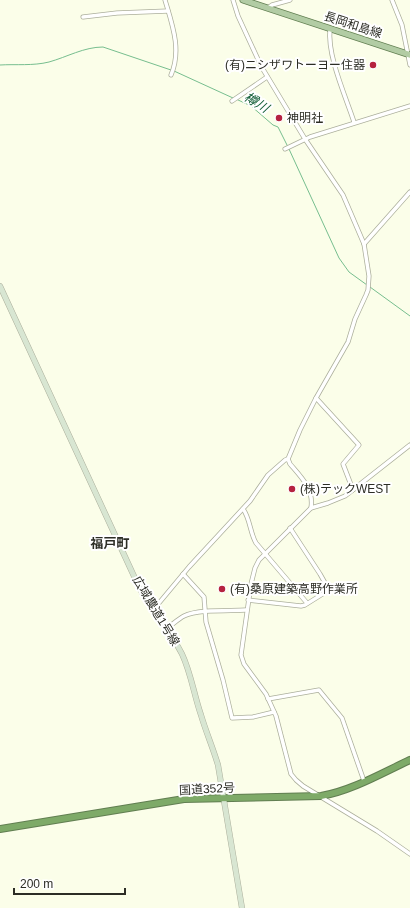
<svg xmlns="http://www.w3.org/2000/svg" width="410" height="908" viewBox="0 0 410 908" font-family="Helvetica,'Noto Sans JP',sans-serif">
<style>
.lines{fill:none;stroke-linecap:round;stroke-linejoin:round}
.stream{stroke:#77be8f;stroke-width:1}
.street-casing{stroke:#acaf9c;stroke-width:5}
.secondary-casing{stroke:#acaf9c;stroke-width:6}
.primary-casing{stroke:#617e51;stroke-width:7}
.highway-casing{stroke:#617e51;stroke-width:8}
.street{stroke:#fff;stroke-width:3.5}
.secondary{stroke:#d8e6d2;stroke-width:5}
.primary{stroke:#b2cca4;stroke-width:5.5}
.highway{stroke:#7eaa68;stroke-width:6}
.poi-dot{fill:#b52240;stroke:#fff;stroke-width:1.5}
.labels{text-anchor:middle;stroke-width:4;stroke-linejoin:round;paint-order:stroke}
.street-label{font-size:12px;fill:#2c2d25;stroke:#fff}
.poi-label{font-size:12px;fill:#2c2d25;stroke:#fff;text-anchor:start}
.water-label{font-size:13px;font-style:italic;fill:#145f38;stroke:#fff}
.neighbourhood-label{font-size:13px;font-weight:bold;fill:#2c2d25;stroke:#fff}
</style>
<rect width="100%" height="100%" fill="#fbfee9"/>
<g class="lines">
<g class="stream">
<path d="M0,65C16,64 33,66 49,62C67,57 84,47 103,47L171,70"/>
<path d="M174,71L233,98"/>
<path d="M236,99L251,106L273,125L278,127L288,147"/>
<path d="M289,149L339,258L349,272L367,285"/>
<path d="M370,287L410,316"/>
</g>
<defs>
<g id="street">
<path d="M165,0C172,24 182,50 171,75"/>
<path d="M233,0L238,16L261,66L305,139L343,195L364,244L369,276L368,290L366,295L355,319L348,342L316,398L300,430L288,459L290,464C301,477 314,489 311,508"/>
<path d="M392,0L402,25L410,65"/>
<path d="M268,8L272,5L290,0"/>
<path d="M83,17L117,13L168,11"/>
<path d="M330,29C327,56 346,97 354,122"/>
<path d="M232,101L267,77"/>
<path d="M285,149L310,137L410,106"/>
<path d="M364,244L410,192"/>
<path d="M316,398L359,445L343,464L353,490"/>
<path d="M410,445L345,496L328,503L311,508L259,560L255,568L251,584L241,655L244,664L266,694L276,716L291,774L296,780L303,786L377,831L410,854"/>
<path d="M243,509C250,518 250,533 256,543L307,603"/>
<path d="M183,574L204,597L206,622L223,680L232,718L253,717L274,712"/>
<path d="M248,600L301,606L305,605L329,590L320,574L290,528"/>
<path d="M152,609L159,603L189,567L250,501L268,475L285,460L288,459"/>
<path d="M166,629C172,625 178,619 184,616C198,609 230,611 246,610"/>
<path d="M268,699L319,690L342,718L364,781"/>
</g>
<path id="secondary" d="M0,286L139,587C151,610 170,630 182,654C191,673 194,695 201,715C206,732 213,748 218,765L242,908"/>
<path id="primary" d="M243,0L410,55"/>
<path id="highway" d="M0,829L184,799L321,796C351,791 382,773 410,760"/>
</defs>
<use href="#street" class="street-casing"/>
<use href="#secondary" class="secondary-casing"/>
<use href="#primary" class="primary-casing"/>
<use href="#highway" class="highway-casing"/>
<use href="#street" class="street"/>
<use href="#secondary" class="secondary"/>
<use href="#primary" class="primary"/>
<use href="#highway" class="highway"/>
</g>
<g class="poi-dot">
<circle cx="373" cy="65" r="4"/>
<circle cx="279" cy="118" r="4"/>
<circle cx="292" cy="489" r="4"/>
<circle cx="222" cy="589" r="4"/>
</g>
<g class="labels">
<g class="street-label">
<text transform="translate(353 25) rotate(18)" y="4">長岡和島線</text>
<text transform="translate(156 611) rotate(59)" y="4">広域農道1号線</text>
<text transform="translate(207 789) rotate(-3)" y="4">国道352号</text>
</g>
<g class="poi-label">
<text x="365" y="69" text-anchor="end">(有)ニシザワトーヨー住器</text>
<text x="287" y="122">神明社</text>
<text x="300" y="493">(株)テックWEST</text>
<text x="230" y="593">(有)桑原建築高野作業所</text>
</g>
<g class="water-label">
<text transform="translate(257 102) rotate(32)" y="5">樽川</text>
</g>
<g class="neighbourhood-label">
<text x="110" y="548">福戸町</text>
</g>
</g>
<path d="M14 888v6h111v-6" fill="none" stroke="#2c2d25" stroke-width="2"/>
<text x="20" y="888" font-size="12" fill="#2c2d25" stroke="#ffffff" stroke-width="3" paint-order="stroke">200 m</text>
</svg>
